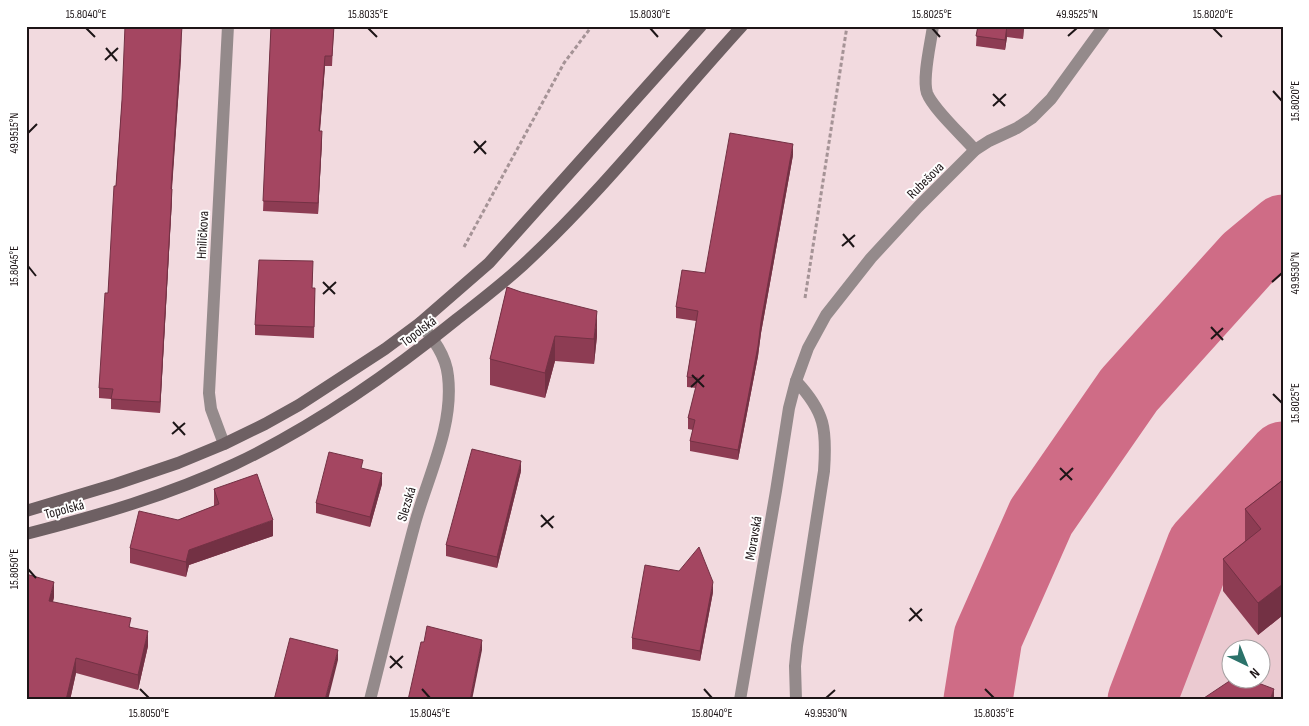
<svg xmlns="http://www.w3.org/2000/svg" width="1309" height="726" viewBox="0 0 1309 726" font-family="'Sofia Sans Condensed',sans-serif">
<style>
.built{fill:#ebcad1;fill-rule:evenodd}
.lines{fill:none;stroke-linecap:round;stroke-linejoin:round}
.river{stroke:#cf6c86;stroke-width:69}
.path{stroke:#a59396;stroke-width:3;stroke-dasharray:4 2.5;stroke-linecap:butt}
.lane{stroke:#948a8b;stroke-width:12}
.street{stroke:#948a8b;stroke-width:12}
.secondary{stroke:#6e6063;stroke-width:12}
.wall{fill:#8d3c53}
.shaded-wall{fill:#733144}
.building{fill:#a44661;stroke:#733144}
.ticks{fill:none;stroke:#1d1517;stroke-width:2}
.labels{text-anchor:middle;stroke-width:4;stroke-linejoin:round;paint-order:stroke}
.street-label{font-size:14px;fill:#1d1517;stroke:#fff}
.neatline{fill:none;stroke:#1d1517;stroke-width:2}
.ticks-label{font-size:12px;text-anchor:middle;fill:#1d1517}
</style>
<rect width="100%" height="100%" fill="#f2dadf"/>
<path class="built" d="M1283,491V700H1163L1242,540ZM1232,648H1262V678H1232Z"/>
<g class="lines">
<g class="river">
<path d="M978,700L988,637L1041,517L1129,390L1247,259L1283,229"/>
<path d="M1142,700L1201,546L1283,456"/>
</g>
<g class="path">
<path d="M464,247L564,63L592,26"/>
<path d="M805,298L847,26"/>
</g>
<path class="lane" d="M796,381C825,412 827,429 824,471L797,646L795,666L796,700"/>
<g class="street">
<path d="M933,26C931,42 922,78 927,93C933,109 963,136 975,150"/>
<path d="M224,444L211,409L209,393L228,26"/>
<path d="M370,700C385,641 399,582 415,523C428,476 454,426 448,376C446,355 433,339 420,323"/>
<path d="M740,700L776,491L789,408L796,381L808,348L826,315L871,258L918,207L975,150L989,141L1017,128L1032,118L1051,99L1104,26"/>
</g>
<g class="secondary">
<path d="M26,511L116,484L178,463L224,444L265,424L299,405L385,349L420,323L489,263L701,26"/>
<path d="M26,534C97,516 169,495 235,464C315,426 388,375 457,319C479,302 502,284 523,265C602,192 669,106 742,26"/>
</g>
</g>
<g class="wall">
<path d="M271,26H334L332,66H325L320,131L322,141L318,214L263,211Z"/>
<path d="M971,26H1024L1023,39L1007,37L1005,50L976,46L977,29H971Z"/>
<path d="M181,58L172,189V199L160,413L111,409V399L99,398V388L108,293L122,100Z"/>
<path d="M793,155L761,333L758,356L738,460L690,451V441L693,430L688,429V418L696,388L687,387V377L696,321L676,318V307L705,273Z"/>
<path d="M313,272L312,288L315,298L314,338L255,335V325Z"/>
<path d="M507,287L597,336L594,364L555,361L545,398L490,385V359Z"/>
<path d="M1282,459L1283,615L1258,635L1223,591V559L1245,541V509L1282,480Z"/>
<path d="M363,469L382,484L370,527L316,513V503Z"/>
<path d="M521,471L497,568L446,556V545Z"/>
<path d="M214,489L273,536L189,565L186,577L130,563V548L178,520L214,506Z"/>
<path d="M26,574L54,597L53,602L131,627L148,646L138,690L76,673L70,700H26Z"/>
<path d="M713,592L700,661L632,649V638Z"/>
</g>
<g class="shaded-wall">
<path d="M182,26L181,58L171,199V189Z"/>
<path d="M1007,26V37L1005,50V40Z"/>
<path d="M1023,26H1024L1023,39Z"/>
<path d="M325,56V66L319,141V131Z"/>
<path d="M322,131V141L318,214V203Z"/>
<path d="M793,144V155L761,333L758,356L738,460V450Z"/>
<path d="M172,189V199L160,413V402Z"/>
<path d="M597,311V336L594,364V339Z"/>
<path d="M555,336V361L545,398V373Z"/>
<path d="M521,461V471L497,568V557Z"/>
<path d="M382,473V484L370,527V517Z"/>
<path d="M273,520V536L189,565L186,577V562L189,550Z"/>
<path d="M54,582V597L49,616V601Z"/>
<path d="M713,582V592L700,661V651Z"/>
<path d="M1283,584V615L1258,635V603Z"/>
<path d="M148,631V646L138,690V675Z"/>
<path d="M482,640V650L472,700H470Z"/>
<path d="M338,650V660L328,700H325Z"/>
<path d="M76,658V673L70,700H66Z"/>
<path d="M1274,689V700H1270Z"/>
</g>
<g class="building">
<path d="M125,26H182L171,189H172L160,402L111,399L113,389L99,388L105,293H108L114,186H116L122,100Z"/>
<path d="M271,26H334L332,56H325L319,131H322L318,203L263,201Z"/>
<path d="M978,26H1023V28L1007,26L1005,40L976,36Z"/>
<path d="M730,133L793,144L761,322L758,346L738,450L690,441L695,420L688,418L698,378L687,377L698,311L676,307L682,270L705,273Z"/>
<path d="M259,260L313,261L312,288H315L314,327L255,325Z"/>
<path d="M507,287L521,292L597,311L594,339L555,336L545,373L490,359Z"/>
<path d="M472,449L521,461L497,557L446,545Z"/>
<path d="M329,452L363,460L361,468L382,473L370,517L316,503Z"/>
<path d="M257,474L273,520L189,550L186,562L130,548L139,511L178,520L219,504L214,489Z"/>
<path d="M1283,480V584L1258,603L1223,559L1261,529L1245,509Z"/>
<path d="M699,547L713,582L700,651L632,638L645,565L679,571Z"/>
<path d="M26,574L54,582L49,601L131,618L129,627L148,631L138,675L76,658L66,700H26Z"/>
<path d="M427,626L482,640L470,700H408L421,642H424Z"/>
<path d="M290,638L338,650L325,700H274Z"/>
<path d="M1234,678H1245L1274,689L1270,700H1201Z"/>
</g>
<path class="ticks" d="M86,28L95,37M368,28L377,37M650,28L658,37M932,28L940,37M1213,28L1222,37M1068,36L1077,28M106,48L117,61M105,60L118,48M1273,91L1282,101M993,94L1005,106M993,106L1006,94M28,133L37,124M474,141L486,154M474,153L486,141M843,234L854,247M842,246L855,235M28,266L36,276M323,282L335,294M1272,282L1282,273M323,294L336,282M1211,327L1223,340M1211,339L1223,328M692,375L704,387M691,387L704,375M1273,394L1282,403M173,422L185,435M172,434L185,423M1060,468L1072,480M1060,480L1073,468M541,515L553,528M541,527L554,516M28,569L36,578M910,608L922,621M909,621L922,609M390,656L402,668M390,668L403,656M140,689L149,698M422,689L430,698M704,689L712,698M985,689L994,698M826,698L835,690"/>
<g class="labels">
<g class="street-label">
<text transform="translate(925 180) rotate(-45)" y="5">Rubešova</text>
<text transform="translate(202 235) rotate(-87)" y="5">Hniličkova</text>
<text transform="translate(418 331) rotate(-37)" y="5">Topolská</text>
<text transform="translate(406 504) rotate(-73)" y="5">Slezská</text>
<text transform="translate(64 509) rotate(-15)" y="5">Topolská</text>
<text transform="translate(753 538) rotate(-80)" y="5">Moravská</text>
</g>
</g>
<rect width="1309" height="726" fill="none" stroke="#ffffff" stroke-width="55"/>
<g transform="translate(1246 664) rotate(137)"><circle r="24" fill="#ffffff" stroke="#a5a1a2"/>
<path d="M0-4L9 19L0 12L-9 19Z" fill="#2b726a"/>
<text y="-8" font-size="14" font-weight="bold" text-anchor="middle" fill="#1d1517">N</text>
</g>
<rect x="28" y="28" width="1254" height="670" class="neatline"/>
<g class="ticks-label">
<text x="86" y="18">15.8040°E</text>
<text x="368" y="18">15.8035°E</text>
<text x="650" y="18">15.8030°E</text>
<text x="932" y="18">15.8025°E</text>
<text x="1077" y="18">49.9525°N</text>
<text x="1213" y="18">15.8020°E</text>
<text transform="translate(1295 101) rotate(-90)" y="4">15.8020°E</text>
<text transform="translate(14 133) rotate(-90)" y="4">49.9515°N</text>
<text transform="translate(14 266) rotate(-90)" y="4">15.8045°E</text>
<text transform="translate(1295 273) rotate(-90)" y="4">49.9530°N</text>
<text transform="translate(1295 403) rotate(-90)" y="4">15.8025°E</text>
<text transform="translate(14 569) rotate(-90)" y="4">15.8050°E</text>
<text x="149" y="717">15.8050°E</text>
<text x="430" y="717">15.8045°E</text>
<text x="712" y="717">15.8040°E</text>
<text x="826" y="717">49.9530°N</text>
<text x="994" y="717">15.8035°E</text>
</g>
</svg>
